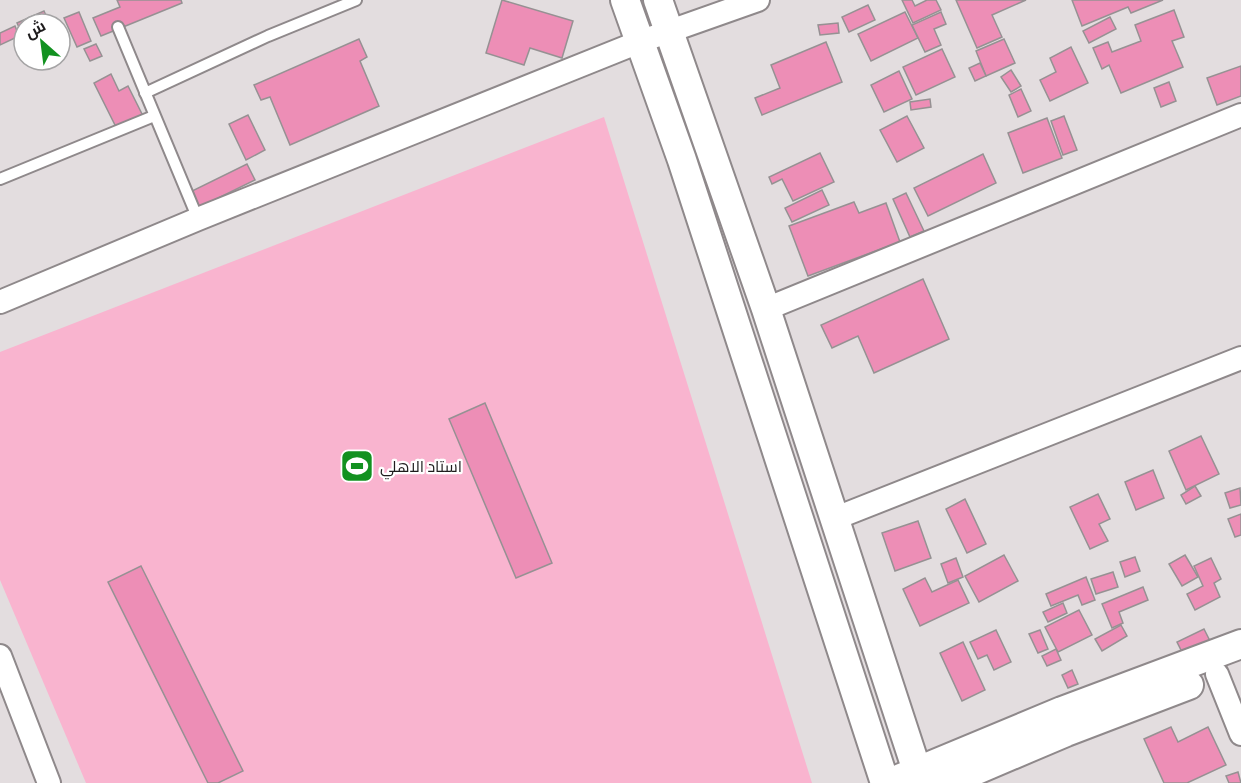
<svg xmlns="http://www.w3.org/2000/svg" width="1241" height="783" viewBox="0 0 1241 783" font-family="Manrope,Cairo,sans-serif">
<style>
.green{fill:#f9b4cf}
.building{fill:#ed8eb6;stroke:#969193;stroke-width:1.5}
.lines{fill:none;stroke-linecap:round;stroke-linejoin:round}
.service-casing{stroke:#8f898b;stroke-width:14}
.minor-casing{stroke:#8f898b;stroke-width:26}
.tertiary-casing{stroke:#8f898b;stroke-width:32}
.service{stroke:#fff;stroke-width:10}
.minor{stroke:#fff;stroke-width:22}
.tertiary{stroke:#fff;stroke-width:28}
.labels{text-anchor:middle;stroke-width:4.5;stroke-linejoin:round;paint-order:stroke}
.poi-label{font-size:16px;fill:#1e1c1d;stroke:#fff;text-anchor:start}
</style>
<rect width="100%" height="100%" fill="#e3dddf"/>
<path class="green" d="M604,117L812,783H86L0,580V352Z"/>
<g class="building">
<path d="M117,0H181L182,3L101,36L93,18L120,7Z"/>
<path d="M502,0L573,21L562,58L530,48L524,65L486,53Z"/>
<path d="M902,0H912L915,6L927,0H936L941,10L913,23Z"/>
<path d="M956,0H1026L992,15L1002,37L977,48Z"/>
<path d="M1072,0H1163L1131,13L1128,7L1082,26Z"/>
<path d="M868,5L875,20L849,32L842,17Z"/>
<path d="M1174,10L1184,37L1172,41L1183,67L1121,93L1109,65L1102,69L1093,48L1108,42L1112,52L1141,41L1135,25Z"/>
<path d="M44,11L50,24H24V38L17,23Z"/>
<path d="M79,12L91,41L77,47L64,18Z"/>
<path d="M905,12L918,38L871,61L858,34Z"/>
<path d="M941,12L946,24L934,29L941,45L925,52L912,25Z"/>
<path d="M1110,17L1116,29L1089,43L1083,31Z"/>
<path d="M838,23L839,33L820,35L818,25Z"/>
<path d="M15,26L19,36L0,45V33Z"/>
<path d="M359,39L367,57L360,61L379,106L290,145L270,97L261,100L254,85Z"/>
<path d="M1004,39L1015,63L986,76L976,51Z"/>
<path d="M826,42L842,82L762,115L755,98L780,88L771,65Z"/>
<path d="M96,44L102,56L90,61L84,49Z"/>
<path d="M1071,47L1088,83L1050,101L1040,80L1056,72L1050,58Z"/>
<path d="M942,49L955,77L916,95L903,67Z"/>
<path d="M980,63L986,76L975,81L969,68Z"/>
<path d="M1241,66V96L1217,105L1207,78Z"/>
<path d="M1011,70L1021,86L1011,92L1001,77Z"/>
<path d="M899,71L912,99L884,112L871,85Z"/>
<path d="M111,74L119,91L128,86L146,122L120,135L94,83Z"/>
<path d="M1169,82L1176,101L1161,107L1154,88Z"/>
<path d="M1021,89L1031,111L1018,117L1009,95Z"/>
<path d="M930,99L931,107L911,110L910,102Z"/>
<path d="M248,115L265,150L246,160L229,124Z"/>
<path d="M907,116L924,148L897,162L880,130Z"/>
<path d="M1064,116L1077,150L1063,155L1051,121Z"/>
<path d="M1047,118L1062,158L1023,173L1008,133Z"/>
<path d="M820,153L834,182L793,201L782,179L772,184L769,177Z"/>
<path d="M983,154L996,183L928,216L914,188Z"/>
<path d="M247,164L255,180L198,208L190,192Z"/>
<path d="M822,190L829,205L792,222L785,208Z"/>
<path d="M906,193L924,231L910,237L893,199Z"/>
<path d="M854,202L859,213L886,203L900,242L808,276L789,226Z"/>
<path d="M923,279L949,339L874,373L858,336L832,348L821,325Z"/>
<path d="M485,403L552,563L516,578L449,419Z"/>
<path d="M1201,436L1219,474L1186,490L1169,451Z"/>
<path d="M1153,470L1164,498L1136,510L1125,482Z"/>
<path d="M1195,486L1201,496L1186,504L1181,495Z"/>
<path d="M1240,488L1241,505L1230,508L1225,493Z"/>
<path d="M1098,494L1110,519L1099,524L1108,541L1090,549L1070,507Z"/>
<path d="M965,499L986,544L967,553L946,509Z"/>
<path d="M1241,514V535L1235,537L1228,519Z"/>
<path d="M918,521L931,558L895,571L882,533Z"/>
<path d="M1004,555L1018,581L979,602L965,576Z"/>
<path d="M1185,555L1198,577L1182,586L1169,564Z"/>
<path d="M1135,557L1140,571L1125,577L1120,562Z"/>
<path d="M956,558L963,577L948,583L941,564Z"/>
<path d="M1211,558L1221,579L1214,583L1220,597L1195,610L1187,594L1203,586L1194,566Z"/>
<path d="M141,566L243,771L218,783H208L108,582Z"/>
<path d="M1113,572L1118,587L1096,594L1091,579Z"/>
<path d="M1086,577L1095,600L1082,605L1078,595L1051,606L1046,594Z"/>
<path d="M925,578L932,592L958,580L969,603L920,626L903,589Z"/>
<path d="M1143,587L1148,600L1119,612L1123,623L1112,628L1102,604Z"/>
<path d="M1063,603L1067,613L1048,622L1043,612Z"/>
<path d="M1079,610L1092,635L1058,652L1045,627Z"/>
<path d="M1121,625L1127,636L1102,651L1095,639Z"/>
<path d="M1204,629L1213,647L1186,660L1177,642Z"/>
<path d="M996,630L1011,662L994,670L987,655L978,659L970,642Z"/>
<path d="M1040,630L1048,649L1038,653L1029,634Z"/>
<path d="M963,642L985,690L962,701L940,653Z"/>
<path d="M1056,649L1061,660L1047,666L1042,656Z"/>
<path d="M1072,670L1078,684L1068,688L1062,675Z"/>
<path d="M1171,727L1178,742L1208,727L1226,765L1187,783H1164L1144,739Z"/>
<path d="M1238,772L1241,783H1229L1226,776Z"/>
</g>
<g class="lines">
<defs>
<g id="service">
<path d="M118,27L198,219"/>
<path d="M145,93L268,36L356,0"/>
<path d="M0,179L154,116"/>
</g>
<g id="minor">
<path d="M0,302L198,219L639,42L758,0"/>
<path d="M766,309L1241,115"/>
<path d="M836,518L1241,358"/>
<path d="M0,656L49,783"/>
<path d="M1217,674L1241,734"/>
</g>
<g id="tertiary">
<path d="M625,0L682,160L885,783"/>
<path d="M658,0L766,309L921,783"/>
<path d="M901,778L1062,711L1241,644"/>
<path d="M946,783L1066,732L1189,685"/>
</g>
</defs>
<use href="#service" class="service-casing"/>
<use href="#minor" class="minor-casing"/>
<use href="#tertiary" class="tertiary-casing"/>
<use href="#service" class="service"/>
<use href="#minor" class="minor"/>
<use href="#tertiary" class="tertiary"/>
</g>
<defs>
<symbol id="stadium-square" viewBox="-11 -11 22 22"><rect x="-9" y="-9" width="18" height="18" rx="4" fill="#129120" stroke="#fff"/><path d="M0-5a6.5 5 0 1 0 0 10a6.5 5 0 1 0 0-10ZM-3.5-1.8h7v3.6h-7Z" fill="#fff"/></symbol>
</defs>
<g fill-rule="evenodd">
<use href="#stadium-square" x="338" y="447" width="38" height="38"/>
</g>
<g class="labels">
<g class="poi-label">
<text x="380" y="472">استاد الاهلي</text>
</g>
</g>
<g transform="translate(42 42) rotate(332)"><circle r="28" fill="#ffffff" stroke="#a5a4a5" stroke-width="1.5"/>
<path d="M0-4.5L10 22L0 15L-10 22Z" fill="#129120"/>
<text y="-9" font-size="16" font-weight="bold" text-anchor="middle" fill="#1e1c1d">ش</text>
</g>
</svg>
